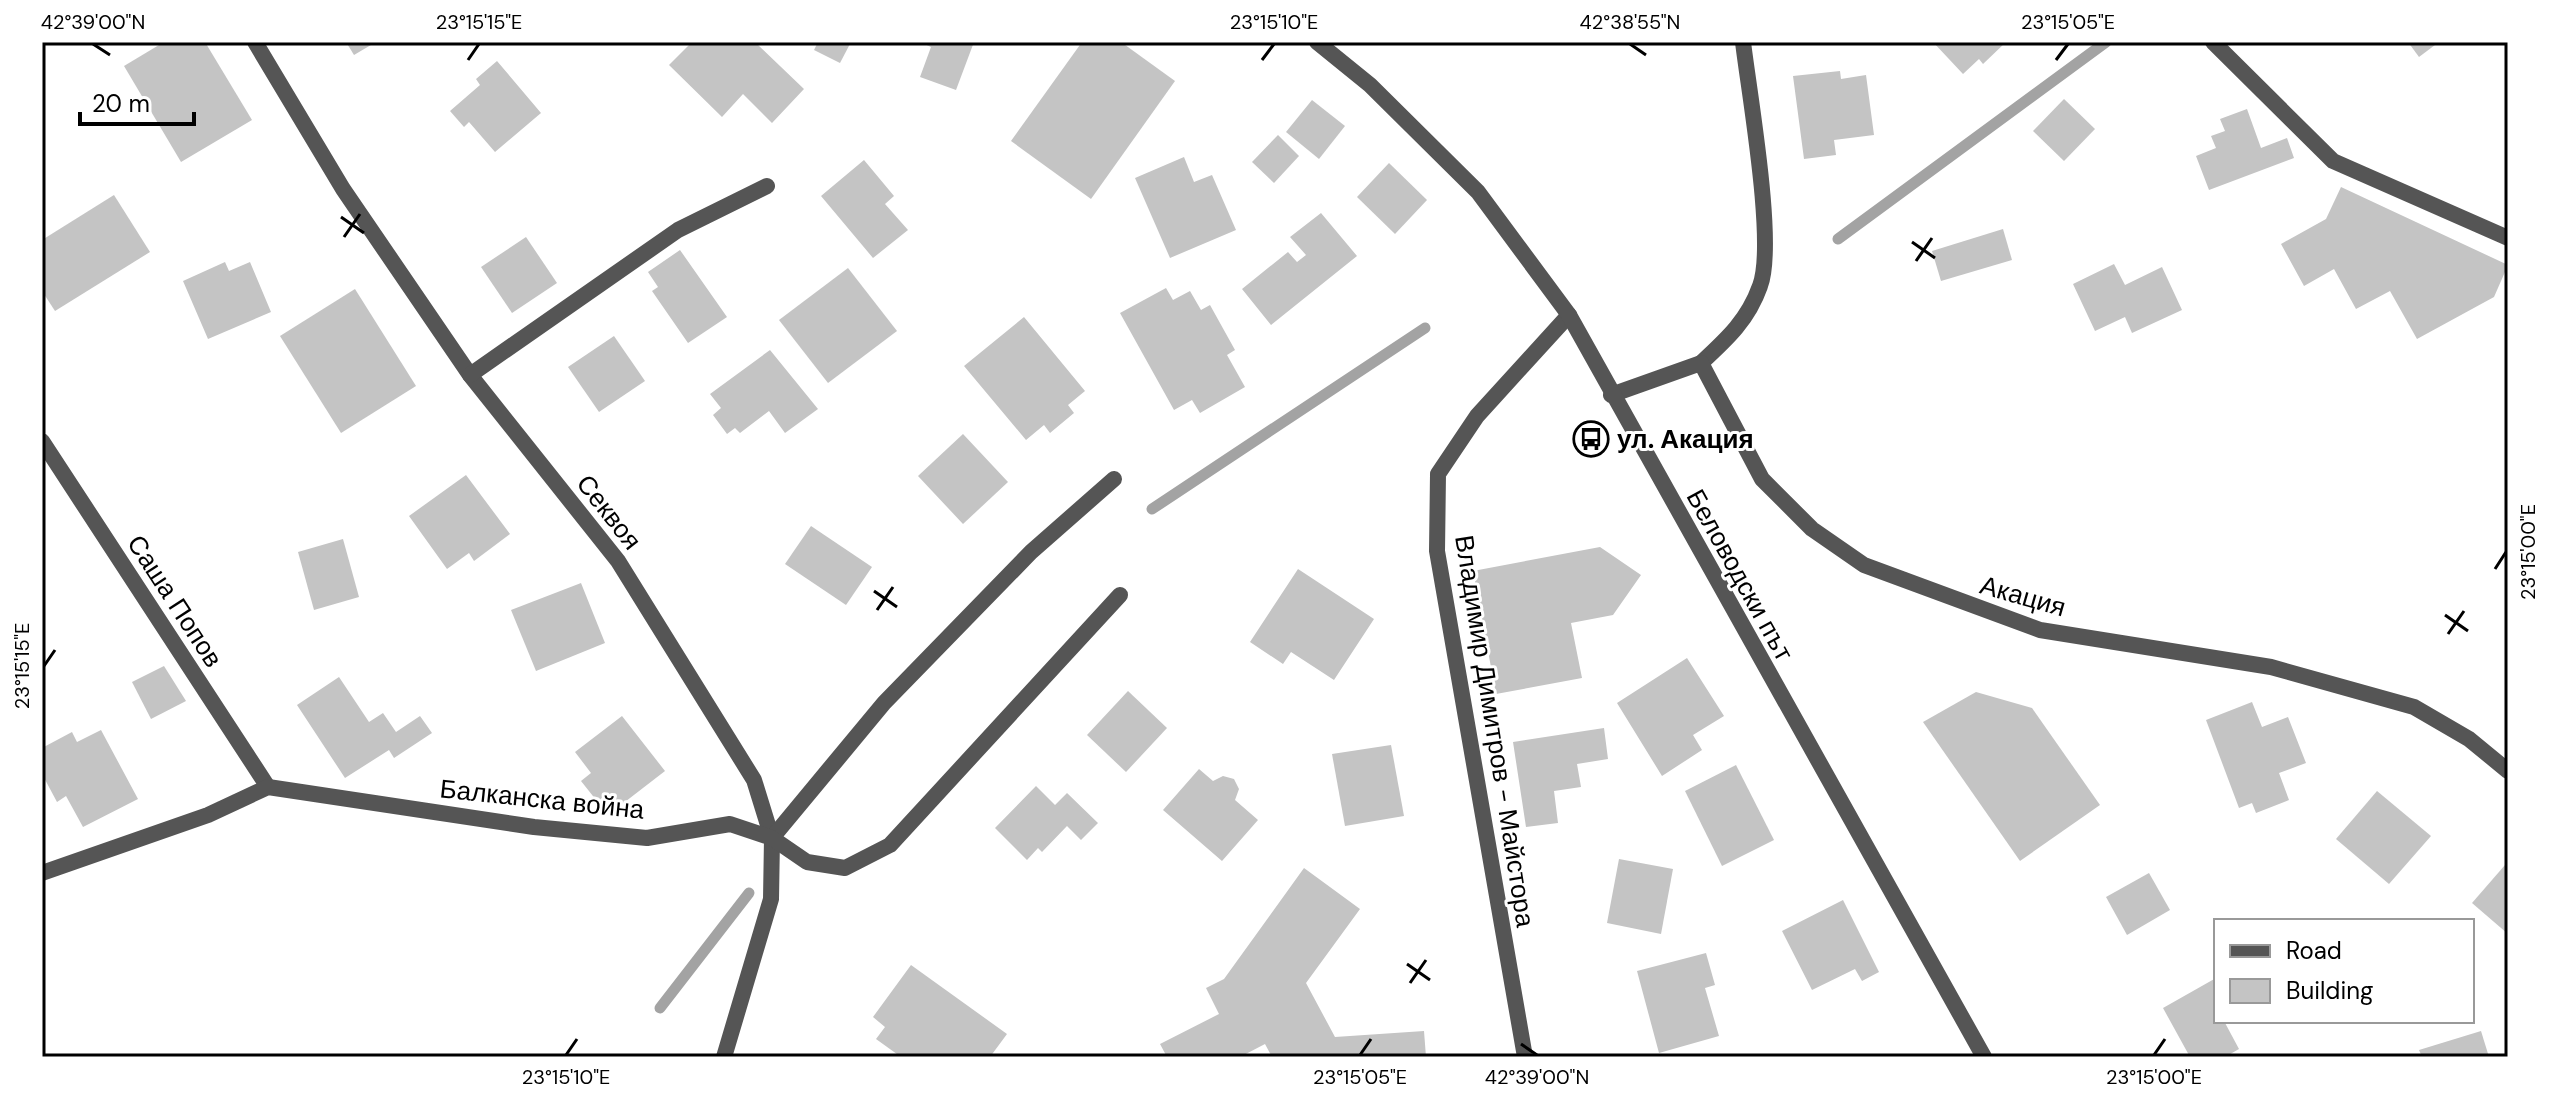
<svg xmlns="http://www.w3.org/2000/svg" width="2550" height="1099" viewBox="0 0 2550 1099" font-family="'DM Sans',sans-serif">
<style>
.lines{fill:none;stroke-linecap:round;stroke-linejoin:round}
.stream{stroke:#a3a3a3;stroke-width:11}
.building{fill:#c4c4c4}
.minor{stroke:#555;stroke-width:16}
.tertiary{stroke:#555;stroke-width:16}
.ticks{fill:none;stroke:#000;stroke-width:3}
.labels{text-anchor:middle;stroke-width:6;stroke-linejoin:round;paint-order:stroke}
.poi-label{font-size:26px;font-weight:bold;fill:#000;stroke:#fff;text-anchor:start}
.street-label{font-size:26px;fill:#000;stroke:#fff}
.neatline{fill:none;stroke:#000;stroke-width:3}
.ticks-label{font-size:20px;text-anchor:middle;fill:#000}
</style>
<rect width="100%" height="100%" fill="#fff"/>
<g class="lines">
<g class="stream">
<path d="M1838,239L2106,42"/>
<path d="M1152,509L1425,328"/>
<path d="M660,1008L749,893"/>
</g>
</g>
<g class="building">
<path d="M164,42H205L252,120L181,162L124,66Z"/>
<path d="M346,42H376L354,55Z"/>
<path d="M692,42H755L804,89L772,123L743,94L722,117L669,65Z"/>
<path d="M818,42H851L840,63L814,50Z"/>
<path d="M920,42H974L956,90L920,77L931,47Z"/>
<path d="M1082,42H1121L1175,81L1091,199L1011,141Z"/>
<path d="M1933,42H2006L1983,64L1979,59L1963,74Z"/>
<path d="M2408,42H2439L2419,57Z"/>
<path d="M497,61L541,113L495,152L469,122L464,127L450,111L480,85L476,79Z"/>
<path d="M1840,71L1841,79L1866,75L1874,135L1834,140L1836,155L1804,159L1793,76Z"/>
<path d="M2064,99L2095,129L2064,161L2033,131Z"/>
<path d="M1312,100L1345,126L1319,159L1286,132Z"/>
<path d="M2247,109L2261,148L2287,138L2294,158L2209,190L2196,156L2216,148L2211,136L2225,131L2220,119Z"/>
<path d="M1278,135L1299,156L1274,183L1252,162Z"/>
<path d="M1184,157L1194,182L1212,175L1236,230L1170,258L1135,178Z"/>
<path d="M864,160L894,196L885,204L908,230L873,258L821,196Z"/>
<path d="M1389,163L1427,200L1395,234L1357,197Z"/>
<path d="M2341,187L2508,265L2494,297L2417,339L2390,291L2356,309L2334,269L2304,286L2281,244L2326,219Z"/>
<path d="M114,195L150,252L55,311L42,291V240Z"/>
<path d="M1321,213L1357,256L1271,325L1242,289L1288,252L1297,262L1306,255L1290,237Z"/>
<path d="M2003,229L2012,260L1941,281L1932,251Z"/>
<path d="M526,237L557,283L512,313L481,267Z"/>
<path d="M680,250L727,317L688,343L652,291L658,287L648,272Z"/>
<path d="M225,262L229,271L250,262L271,312L208,339L183,281Z"/>
<path d="M2114,264L2125,285L2162,267L2182,310L2132,333L2125,317L2095,331L2073,284Z"/>
<path d="M848,268L897,331L828,383L779,320Z"/>
<path d="M1166,288L1173,300L1190,291L1201,310L1210,305L1235,350L1227,355L1245,387L1200,413L1192,400L1174,410L1120,313Z"/>
<path d="M355,289L416,386L341,433L280,336Z"/>
<path d="M1024,317L1085,391L1068,405L1074,413L1050,433L1044,425L1026,440L964,366Z"/>
<path d="M614,336L645,381L599,412L568,367Z"/>
<path d="M770,350L818,409L785,433L769,411L740,433L735,428L727,434L713,415L721,408L710,394Z"/>
<path d="M963,434L1008,482L963,524L918,476Z"/>
<path d="M466,475L510,534L474,561L469,553L447,569L409,516Z"/>
<path d="M811,526L872,567L846,605L785,564Z"/>
<path d="M343,539L359,597L314,610L298,552Z"/>
<path d="M1600,547L1641,575L1613,615L1571,623L1582,678L1496,694L1473,571Z"/>
<path d="M1298,569L1374,619L1334,680L1291,652L1283,664L1250,642Z"/>
<path d="M581,583L605,643L536,671L511,610Z"/>
<path d="M1687,658L1724,716L1693,735L1702,750L1662,776L1617,703Z"/>
<path d="M164,666L186,701L151,719L132,682Z"/>
<path d="M339,677L369,722L383,713L396,732L420,716L432,733L394,758L389,750L345,778L297,705Z"/>
<path d="M1128,691L1167,728L1126,772L1087,735Z"/>
<path d="M1976,692L2032,708L2100,805L2020,861L1923,722Z"/>
<path d="M2252,702L2262,727L2288,717L2306,763L2279,773L2289,800L2256,813L2252,803L2239,808L2206,720Z"/>
<path d="M622,716L665,771L608,815L581,781L591,773L575,752Z"/>
<path d="M1604,728L1608,759L1577,764L1581,787L1554,791L1558,823L1526,827L1513,742Z"/>
<path d="M101,730L138,799L83,827L66,796L57,802L42,774V748L72,732L77,742Z"/>
<path d="M1391,745L1404,816L1345,826L1332,754Z"/>
<path d="M1736,765L1774,840L1722,866L1685,791Z"/>
<path d="M1199,769L1213,781L1223,776L1234,779L1239,789L1235,800L1258,820L1222,861L1163,810Z"/>
<path d="M1036,786L1055,805L1067,793L1098,823L1081,840L1067,826L1042,852L1038,848L1027,860L995,828Z"/>
<path d="M2377,791L2431,836L2389,884L2336,839Z"/>
<path d="M1619,859L1673,869L1661,934L1607,923Z"/>
<path d="M2505,865L2508,868V934L2472,903Z"/>
<path d="M1304,868L1360,909L1306,983L1335,1037L1424,1031L1426,1057H1272L1265,1044L1240,1057H1167L1160,1044L1219,1014L1206,988L1224,979Z"/>
<path d="M2149,873L2170,910L2127,935L2106,897Z"/>
<path d="M1843,900L1879,972L1862,981L1855,969L1812,990L1782,931Z"/>
<path d="M1706,953L1715,985L1705,988L1719,1036L1659,1053L1637,971Z"/>
<path d="M911,965L1007,1034L990,1057H901L876,1039L885,1027L873,1017Z"/>
<path d="M2216,978V1021H2224L2239,1049L2225,1057H2190L2163,1008Z"/>
<path d="M2481,1031L2489,1057H2422L2419,1050Z"/>
</g>
<g class="lines">
<g class="minor">
<path d="M255,42L343,189L470,375L618,561L754,780L772,838L771,899L724,1057"/>
<path d="M2213,42L2333,161L2508,238"/>
<path d="M1701,363C1727,339 1748,320 1760,286C1776,244 1749,93 1743,42"/>
<path d="M470,375L678,230L767,186"/>
<path d="M1611,395L1701,363L1762,479L1812,529L1864,565L2040,630L2271,667L2414,707L2469,739L2508,771"/>
<path d="M42,441L268,787"/>
<path d="M772,838L884,703L1031,552L1114,479"/>
<path d="M42,873L208,815L268,787L534,827L647,838L730,824L772,838L807,862L845,868L890,845L1120,595"/>
<path d="M1525,1057L1437,551L1438,474L1477,416L1569,315"/>
</g>
<path class="tertiary" d="M1317,42L1370,85L1478,192L1569,315L1984,1057"/>
</g>
<path class="ticks" d="M93,44L110,55M1630,44L1646,55M468,60L479,44M1262,60L1274,44M2056,60L2068,44M341,217L364,233M344,237L360,214M1912,242L1935,258M1916,261L1932,238M2495,569L2506,552M874,591L897,607M877,610L893,587M2445,615L2468,631M2448,634L2464,611M44,666L55,650M1407,964L1430,980M1410,983L1426,960M1521,1044L1537,1055M566,1055L577,1039M1360,1055L1371,1039M2154,1055L2165,1039"/>
<defs>
<symbol id="bus-ring" viewBox="-11 -11 22 22"><circle r="9.5" fill="#fff" stroke="#000" stroke-width="1.5"/><path d="M-5-6H5V4H4V6H2V4H-2V6H-4V4H-5ZM-3.5-4V0h7V-4ZM-3.5 1.2v1.5H-2V1.2ZM2 1.2v1.5H3.5V1.2Z" fill="#000"/></symbol>
</defs>
<g fill-rule="evenodd">
<use href="#bus-ring" x="1571" y="419" width="40" height="40"/>
</g>
<g class="labels">
<g class="poi-label">
<text x="1617" y="448">ул. Акация</text>
</g>
<g class="street-label">
<text transform="translate(609 512) rotate(52)" y="9">Секвоя</text>
<text transform="translate(1740 575) rotate(61)" y="9">Беловодски път</text>
<text transform="translate(2023 596) rotate(16)" y="9">Акация</text>
<text transform="translate(175 601) rotate(57)" y="9">Саша Попов</text>
<text transform="translate(1495 731) rotate(81)" y="9">Владимир Димитров - Майстора</text>
<text transform="translate(542 799) rotate(6)" y="9">Балканска война</text>
</g>
</g>
<rect width="2550" height="1099" fill="none" stroke="#ffffff" stroke-width="88"/>
<rect x="2214" y="919" width="260" height="104" fill="#ffffff" stroke="#999999" stroke-width="2"/>
<rect x="2230" y="945" width="40" height="12" fill="#555555" stroke="#999999" stroke-width="2"/>
<text x="2286" y="959" font-size="24" fill="#000000">Road</text>
<rect x="2230" y="979" width="40" height="24" fill="#c4c4c4" stroke="#999999" stroke-width="2"/>
<text x="2286" y="999" font-size="24" fill="#000000">Building</text>
<path d="M80 112v12h114v-12" fill="none" stroke="#000000" stroke-width="4"/>
<text x="92" y="112" font-size="24" fill="#000000" stroke="#ffffff" stroke-width="6" paint-order="stroke">20 m</text>
<rect x="44" y="44" width="2462" height="1011" class="neatline"/>
<g class="ticks-label">
<text x="93" y="29">42°39'00"N</text>
<text x="479" y="29">23°15'15"E</text>
<text x="1274" y="29">23°15'10"E</text>
<text x="1630" y="29">42°38'55"N</text>
<text x="2068" y="29">23°15'05"E</text>
<text transform="translate(2528 552) rotate(-90)" y="7">23°15'00"E</text>
<text transform="translate(22 666) rotate(-90)" y="7">23°15'15"E</text>
<text x="566" y="1084">23°15'10"E</text>
<text x="1360" y="1084">23°15'05"E</text>
<text x="1537" y="1084">42°39'00"N</text>
<text x="2154" y="1084">23°15'00"E</text>
</g>
</svg>
